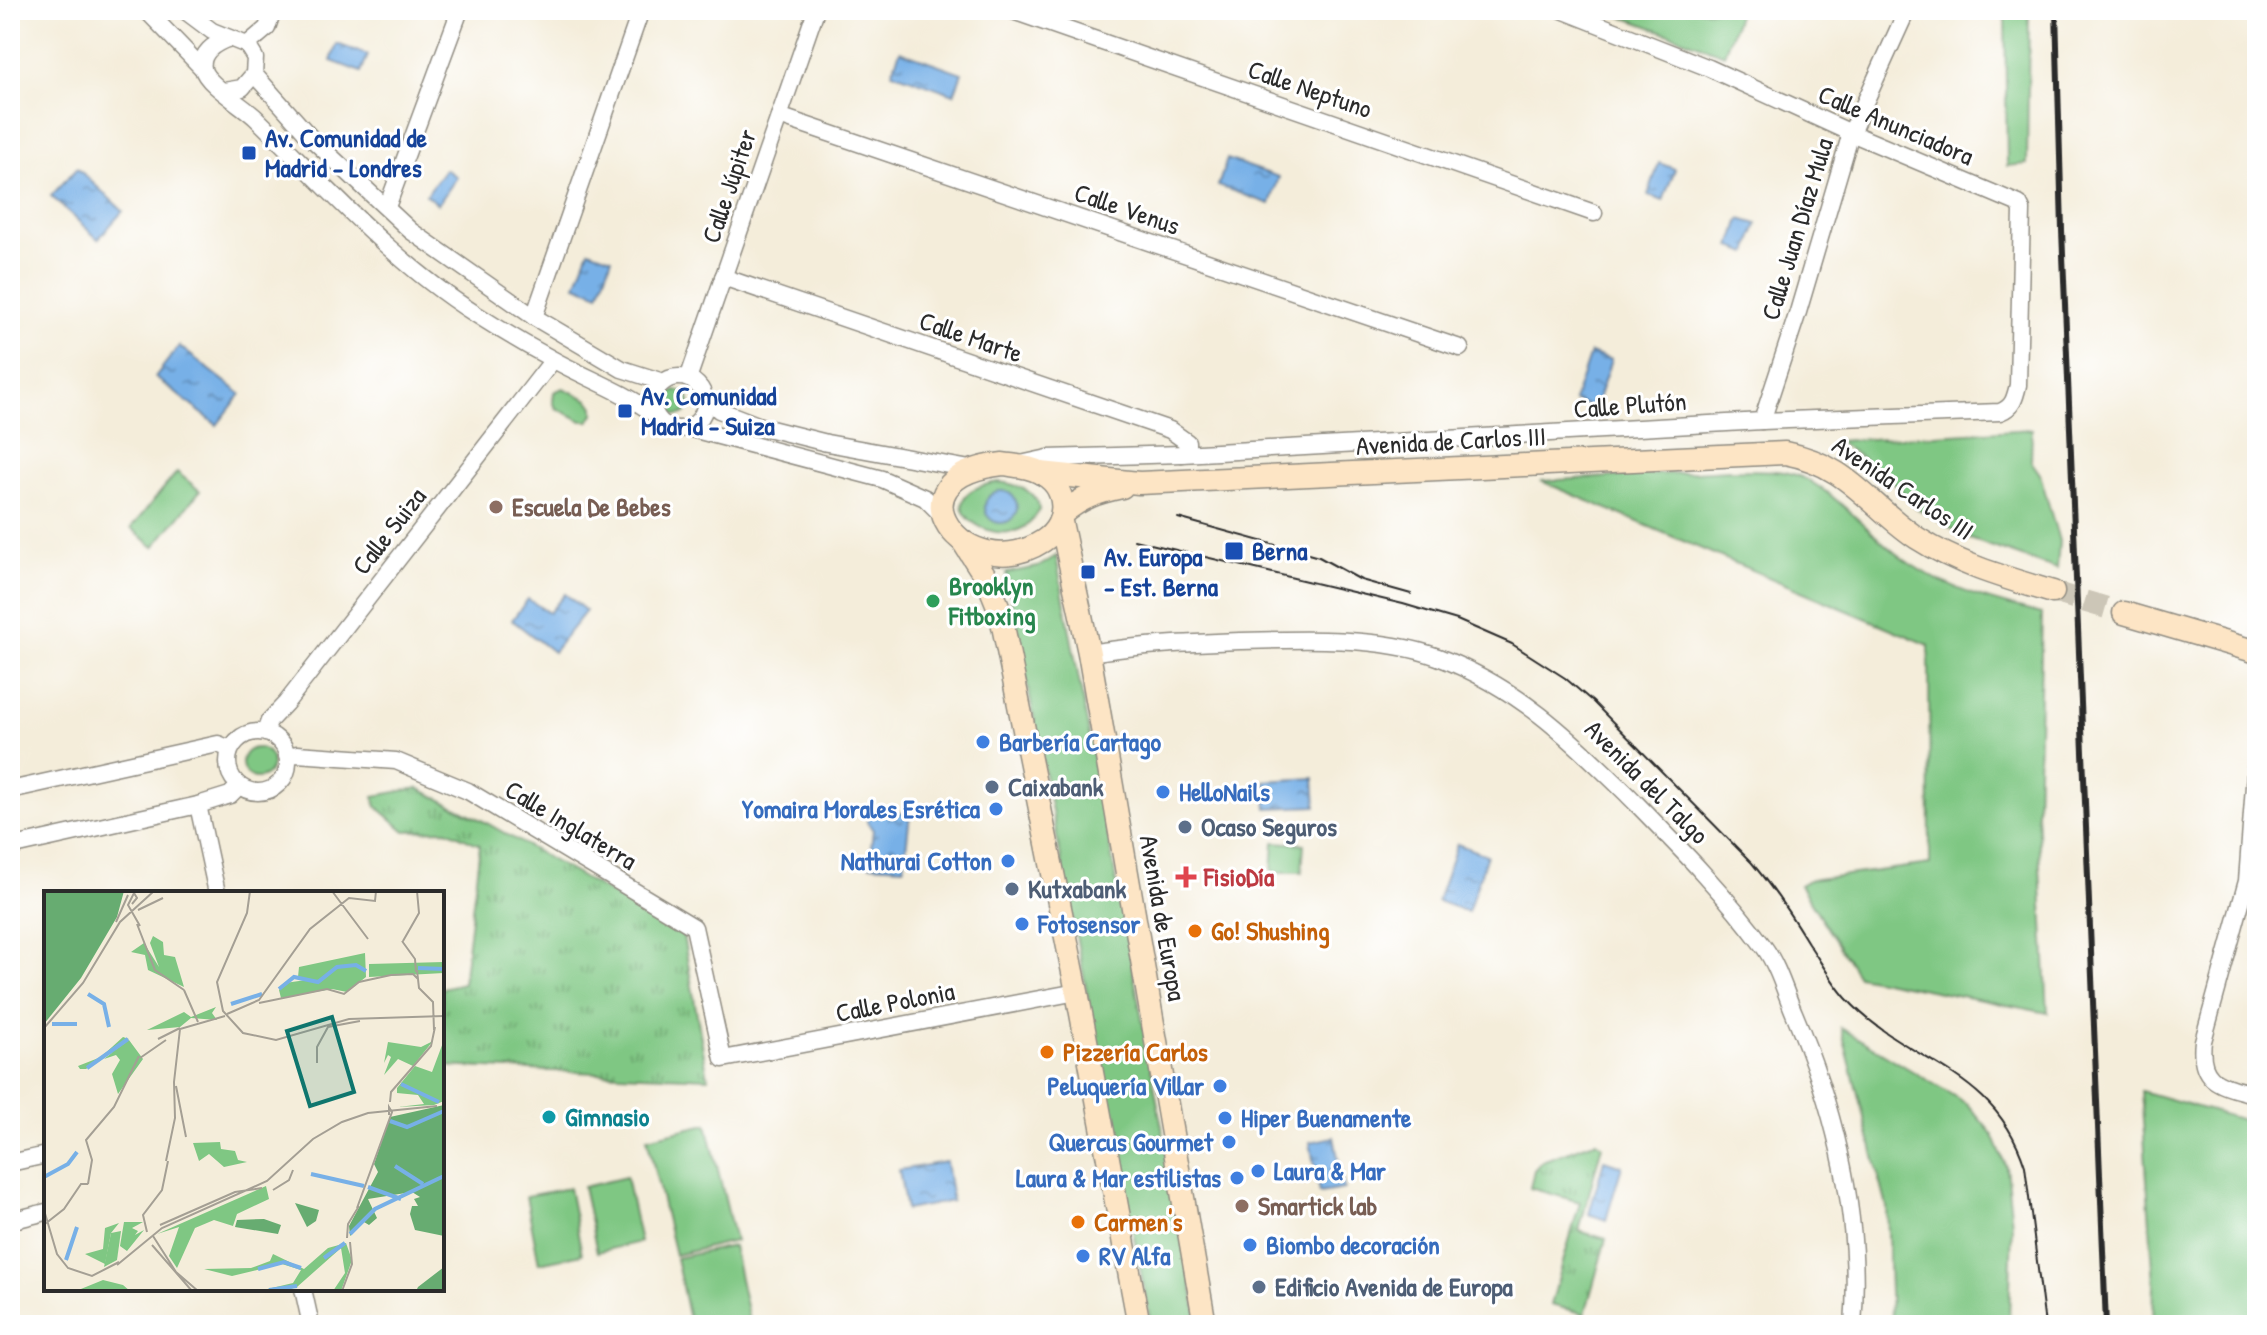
<svg xmlns="http://www.w3.org/2000/svg" width="2267" height="1335" viewBox="0 0 2267 1335" font-family="'Patrick Hand',sans-serif">
<style>
.grass{fill:url(#grass-tufts);stroke:#557957;stroke-width:2}
.green{fill:#7fc783;stroke:#557957;stroke-width:2;fill-rule:evenodd}
.water{fill:url(#water-ripples);stroke:#516e89;stroke-width:2}
.lines{fill:none;stroke-linecap:round;stroke-linejoin:round}
.secondary-tunnel{stroke:#ccc6b7;stroke-width:22;stroke-dasharray:22 11;stroke-linecap:butt}
.street-casing{stroke:#908c82;stroke-width:19}
.secondary-casing{stroke:#908c82;stroke-width:25}
.street{stroke:#fff;stroke-width:16}
.secondary{stroke:#fde5c5;stroke-width:22}
.tram{stroke:#2b2b2b;stroke-width:2}
.rail{stroke:#2b2b2b;stroke-width:6}
.transit-dot{fill:#1a4fb4;stroke:#fff;stroke-width:3}
.education-dot{fill:#8d6e63;stroke:#fff;stroke-width:3}
.leisure-dot{fill:#2e9e5b;stroke:#fff;stroke-width:3}
.shop-dot{fill:#3f7fe0;stroke:#fff;stroke-width:3}
.service-dot{fill:#5c6f8a;stroke:#fff;stroke-width:3}
.health-dot{fill:#e0444e;stroke:#fff;stroke-width:3}
.food-dot{fill:#e8710a;stroke:#fff;stroke-width:3}
.culture-dot{fill:#0f9aa8;stroke:#fff;stroke-width:3}
.labels{text-anchor:middle;stroke-width:6;stroke-linejoin:round;paint-order:stroke}
.street-label{font-size:26px;fill:#2b2b2b;stroke:#fff}
.transit-label{font-size:26px;font-weight:bold;fill:#164399;stroke:#fff;text-anchor:start}
.education-label{font-size:26px;font-weight:bold;fill:#785e54;stroke:#fff;text-anchor:start}
.leisure-label{font-size:26px;font-weight:bold;fill:#27864d;stroke:#fff;text-anchor:start}
.shop-label{font-size:26px;font-weight:bold;fill:#366cbe;stroke:#fff;text-anchor:start}
.service-label{font-size:26px;font-weight:bold;fill:#4e5e75;stroke:#fff;text-anchor:start}
.health-label{font-size:26px;font-weight:bold;fill:#be3a42;stroke:#fff;text-anchor:start}
.food-label{font-size:26px;font-weight:bold;fill:#c56008;stroke:#fff;text-anchor:start}
.culture-label{font-size:26px;font-weight:bold;fill:#0d838f;stroke:#fff;text-anchor:start}
.inset-river{fill:none;stroke:#77b0e7;stroke-width:4}
.inset-road{fill:none;stroke:#a49f94;stroke-width:2}
.view{fill:#0f766e;fill-opacity:0.15;stroke:#0f766e;stroke-width:4}
.inset-edge{fill:none;stroke:#2b2b2b;stroke-width:4}
</style>
<defs>
<pattern id="grass-tufts" width="24" height="20" patternUnits="userSpaceOnUse" patternTransform="scale(2)"><rect width="24" height="20" fill="#7fc783"/><path d="M3 7l-1-3M5 7V3M7 7l1-3M15 17l-1-3M17 17v-4M19 17l1-3" fill="none" stroke="#68a26b"/></pattern>
<pattern id="water-ripples" width="26" height="14" patternUnits="userSpaceOnUse" patternTransform="scale(2)"><rect width="26" height="14" fill="#77b0e7"/><path d="M2 4q2-2 4 0t4 0M15 11q2-2 4 0t4 0" fill="none" stroke="#628fbb"/></pattern>
</defs>
<rect width="100%" height="100%" fill="#fff"/>
<filter id="ink" filterUnits="userSpaceOnUse"><feTurbulence type="fractalNoise" baseFrequency=".0125" numOctaves="2"/><feDisplacementMap in="SourceGraphic" scale="16" xChannelSelector="R" yChannelSelector="G"/><feConvolveMatrix kernelMatrix="1 2 1 2 8 2 1 2 1" color-interpolation-filters="sRGB"/></filter>
<filter id="wash" filterUnits="userSpaceOnUse"><feTurbulence type="fractalNoise" baseFrequency=".006" numOctaves="4" result="noise"/><feDisplacementMap in="SourceGraphic" scale="32" xChannelSelector="R" yChannelSelector="G"/><feGaussianBlur stdDeviation="1.8" result="paint"/><feColorMatrix in="noise" values="0 0 0 0 0 0 0 0 0 0 0 0 0 0 0 0 0 1.4 0 .05"/><feComposite in="paint" operator="in"/></filter>
<g filter="url(#wash)">
<rect width="100%" height="100%" fill="#f4edda"/>
<g class="grass">
<path d="M418,788L485,822L683,935L708,1078L442,1066V988L463,983L480,845L447,830L405,831L376,806L374,796Z"/>
<path d="M1597,1141L1602,1145L1579,1231L1606,1239L1585,1314L1551,1305L1580,1202L1530,1188L1534,1170L1542,1161Z"/>
</g>
<g class="green">
<path d="M1604,10H1740L1724,54Z"/>
<path d="M2005,10H2029L2027,164L2007,166Z"/>
<path d="M563,388L589,400L594,407V415L589,421H582L556,408L553,402L554,392Z"/>
<circle cx="678" cy="403" r="12"/>
<path d="M2032,429L2031,461L2040,474L2059,541L2057,569L1967,538L1917,508L1887,475L1837,441Z"/>
<path d="M1729,470C1747,471 1766,469 1784,472C1827,478 1869,536 1906,561C1947,590 1994,602 2042,614L2037,812L2048,1013L1858,976L1800,885L1809,880L1930,864L1929,645L1541,481Z"/>
<path d="M177,472L200,491L154,547L131,528Z"/>
<path d="M998,482C1017,484 1037,490 1039,510C1011,568 909,497 998,482ZM1003,491L1015,499V514L987,515L985,505L989,496Z"/>
<path d="M1056,556L1198,1321L1175,1320L1151,1325L1006,573L1038,567Z"/>
<circle cx="257" cy="763" r="15"/>
<path d="M1274,842L1304,844L1302,872H1272Z"/>
<path d="M1841,1028L1967,1104L1993,1135L2006,1167L2012,1224L2009,1320H1891L1887,1207Z"/>
<path d="M2141,1091L2257,1124V1325H2153L2154,1284Z"/>
<path d="M707,1124L735,1241L675,1255L647,1138Z"/>
<path d="M626,1177L640,1242L597,1252L583,1187Z"/>
<path d="M569,1188L582,1254L539,1263L526,1196Z"/>
<path d="M733,1246L750,1325H690L676,1258Z"/>
</g>
<g class="water">
<path d="M337,44L368,55L361,72L331,61Z"/>
<path d="M900,51L962,73L954,94L892,72Z"/>
<path d="M1227,159L1279,177L1270,204L1218,186Z"/>
<path d="M1659,163L1675,169L1663,201L1648,195Z"/>
<path d="M77,168L123,211L98,239L51,196Z"/>
<path d="M445,169L457,177L438,204L426,195Z"/>
<path d="M1740,219L1757,224L1748,253L1731,247Z"/>
<path d="M589,250L612,258L599,294L576,285Z"/>
<path d="M179,346L241,394L217,425L155,377Z"/>
<path d="M1590,353L1611,360L1595,408L1574,401Z"/>
<circle cx="1001" cy="507" r="16"/>
<path d="M565,594L586,611L553,652L512,620L528,599L549,613Z"/>
<path d="M1314,778L1316,806L1267,808L1265,781Z"/>
<path d="M876,811L910,814L904,867L869,865L873,830L867,822L869,814Z"/>
<path d="M1457,844L1487,855L1468,912L1437,901Z"/>
<path d="M1334,1137L1344,1189L1319,1193L1310,1142Z"/>
<path d="M1604,1160L1622,1166L1606,1220L1589,1214Z"/>
<path d="M946,1162L952,1201L906,1210L899,1170Z"/>
</g>
</g>
<g filter="url(#ink)">
<g class="lines">
<path class="secondary-tunnel" d="M2053,592L2124,613"/>
<defs>
<g id="street">
<path d="M146,10L203,69"/>
<path d="M184,10L212,31L247,45L255,58L254,74L242,88L224,91"/>
<path d="M1010,10L1594,213"/>
<path d="M227,39C214,44 200,53 203,69C206,84 244,106 256,118C324,184 393,262 474,313C499,329 526,345 552,359C586,378 623,391 654,414"/>
<path d="M247,45L267,28L273,10"/>
<path d="M254,74L311,138L411,231L534,317L622,369L663,382"/>
<path d="M779,116L1460,348"/>
<path d="M387,207L460,10"/>
<path d="M723,277L1170,430L1187,442V450L1182,454"/>
<path d="M534,317L641,10"/>
<circle cx="679" cy="403" r="26"/>
<path d="M688,379L816,10"/>
<path d="M704,396L719,410L763,427L827,443L970,469"/>
<path d="M1762,421L1798,312L1851,133L1907,10"/>
<path d="M688,428L882,479L925,498L942,515"/>
<path d="M1016,465L1048,458L1182,454L1762,421L2000,412C2013,407 2015,398 2018,385L2022,210L2019,204L1851,133L1709,68L1562,10"/>
<path d="M1089,653C1139,645 1189,643 1240,641C1299,639 1382,636 1438,657C1517,687 1568,736 1627,794C1675,843 1724,892 1764,947C1778,966 1785,992 1794,1013C1836,1112 1862,1217 1853,1325"/>
<circle cx="258" cy="762" r="30"/>
<path d="M265,732L269,721L286,703L553,360"/>
<path d="M2257,745L2247,881L2203,1041C2198,1084 2222,1085 2257,1095"/>
<path d="M287,756L297,754L396,761L468,791L694,927L723,1059L1077,992"/>
<path d="M10,790L218,744L230,749"/>
<path d="M198,805L217,893"/>
<path d="M10,847L198,805L230,795L239,786"/>
<path d="M10,1163L46,1155"/>
<path d="M10,1221L46,1212"/>
<path d="M303,1289L311,1325"/>
</g>
<g id="secondary">
<path d="M1003,464C1015,466 1028,466 1039,472C1069,486 1070,524 1043,541C966,591 881,477 1003,464Z"/>
<path d="M1041,473L1139,483L1785,453C1849,465 1868,505 1917,538C1959,565 2006,578 2053,592"/>
<path d="M1062,514C1080,498 1098,492 1122,487"/>
<path d="M1061,522L1089,653L1205,1325"/>
<path d="M964,543L987,579L1000,611L1077,992L1139,1325"/>
<path d="M2124,613L2257,652"/>
</g>
</defs>
<use href="#street" class="street-casing"/>
<use href="#secondary" class="secondary-casing"/>
<use href="#street" class="street"/>
<use href="#secondary" class="secondary"/>
<g class="tram">
<path d="M1178,518L1319,557L1361,580L1411,594"/>
<path d="M1134,540L1403,604L1457,620L1512,644L1565,678L1593,702L1752,863C1773,888 1791,915 1808,943C1821,962 1831,981 1846,998C1908,1066 1993,1066 2025,1166L2045,1325"/>
</g>
<path class="rail" d="M2056,10L2062,230L2106,1325"/>
</g>
</g>
<g class="transit-dot">
<rect x="241" y="145" width="16" height="16" rx="4"/>
<rect x="617" y="403" width="16" height="16" rx="4"/>
<rect x="1224" y="541" width="20" height="20" rx="4"/>
<rect x="1080" y="564" width="16" height="16" rx="4"/>
</g>
<g class="education-dot">
<circle cx="496" cy="507" r="8"/>
<circle cx="1242" cy="1206" r="8"/>
</g>
<circle class="leisure-dot" cx="933" cy="601" r="8"/>
<g class="shop-dot">
<circle cx="983" cy="742" r="8"/>
<circle cx="1163" cy="792" r="8"/>
<circle cx="996" cy="809" r="8"/>
<circle cx="1008" cy="861" r="8"/>
<circle cx="1022" cy="924" r="8"/>
<circle cx="1220" cy="1086" r="8"/>
<circle cx="1225" cy="1118" r="8"/>
<circle cx="1229" cy="1142" r="8"/>
<circle cx="1258" cy="1171" r="8"/>
<circle cx="1237" cy="1178" r="8"/>
<circle cx="1250" cy="1245" r="8"/>
<circle cx="1083" cy="1256" r="8"/>
</g>
<g class="service-dot">
<circle cx="992" cy="787" r="8"/>
<circle cx="1185" cy="827" r="8"/>
<circle cx="1012" cy="889" r="8"/>
<circle cx="1259" cy="1287" r="8"/>
</g>
<path class="health-dot" d="M1182 865h8v8h8v8h-8v8h-8v-8h-8v-8h8z"/>
<g class="food-dot">
<circle cx="1195" cy="931" r="8"/>
<circle cx="1047" cy="1052" r="8"/>
<circle cx="1078" cy="1222" r="8"/>
</g>
<circle class="culture-dot" cx="549" cy="1117" r="8"/>
<g class="labels">
<g class="street-label">
<text transform="translate(1310 89) rotate(19)" y="9">Calle Neptuno</text>
<text transform="translate(1896 125) rotate(23)" y="9">Calle Anunciadora</text>
<text transform="translate(729 186) rotate(-71)" y="9">Calle Júpiter</text>
<text transform="translate(1127 209) rotate(19)" y="9">Calle Venus</text>
<text transform="translate(1797 229) rotate(-73)" y="9">Calle Juan Díaz Mula</text>
<text transform="translate(971 337) rotate(19)" y="9">Calle Marte</text>
<text transform="translate(1630 405) rotate(-4)" y="9">Calle Plutón</text>
<text transform="translate(1451 441) rotate(-3)" y="9">Avenida de Carlos III</text>
<text transform="translate(1903 488) rotate(34)" y="9">Avenida Carlos III</text>
<text transform="translate(389 531) rotate(-52)" y="9">Calle Suiza</text>
<text transform="translate(1647 782) rotate(45)" y="9">Avenida del Talgo</text>
<text transform="translate(571 825) rotate(31)" y="9">Calle Inglaterra</text>
<text transform="translate(1163 918) rotate(80)" y="9">Avenida de Europa</text>
<text transform="translate(895 1002) rotate(-11)" y="9">Calle Polonia</text>
</g>
<g class="transit-label">
<text x="265" y="147">Av. Comunidad de<tspan x="265" dy="30">Madrid - Londres</tspan></text>
<text x="641" y="405">Av. Comunidad<tspan x="641" dy="30">Madrid - Suiza</tspan></text>
<text x="1252" y="560">Berna</text>
<text x="1104" y="566">Av. Europa<tspan x="1104" dy="30">- Est. Berna</tspan></text>
</g>
<g class="education-label">
<text x="512" y="516">Escuela De Bebes</text>
<text x="1258" y="1215">Smartick lab</text>
</g>
<g class="leisure-label">
<text x="949" y="595">Brooklyn<tspan x="949" dy="30">Fitboxing</tspan></text>
</g>
<g class="shop-label">
<text x="999" y="751">Barbería Cartago</text>
<text x="1179" y="801">HelloNails</text>
<text x="980" y="818" text-anchor="end">Yomaira Morales Esrética</text>
<text x="992" y="870" text-anchor="end">Nathurai Cotton</text>
<text x="1038" y="933">Fotosensor</text>
<text x="1204" y="1095" text-anchor="end">Peluquería Villar</text>
<text x="1241" y="1127">Hiper Buenamente</text>
<text x="1213" y="1151" text-anchor="end">Quercus Gourmet</text>
<text x="1274" y="1180">Laura &amp; Mar</text>
<text x="1221" y="1187" text-anchor="end">Laura &amp; Mar estilistas</text>
<text x="1266" y="1254">Biombo decoración</text>
<text x="1099" y="1265">RV Alfa</text>
</g>
<g class="service-label">
<text x="1008" y="796">Caixabank</text>
<text x="1201" y="836">Ocaso Seguros</text>
<text x="1028" y="898">Kutxabank</text>
<text x="1275" y="1296">Edificio Avenida de Europa</text>
</g>
<g class="health-label">
<text x="1204" y="886">FisioDía</text>
</g>
<g class="food-label">
<text x="1211" y="940">Go! Shushing</text>
<text x="1063" y="1061">Pizzería Carlos</text>
<text x="1094" y="1231">Carmen's</text>
</g>
<g class="culture-label">
<text x="565" y="1126">Gimnasio</text>
</g>
</g>
<g transform="translate(44 891)">
<rect width="400" height="400" fill="#f4edda"/>
<path d="M400,149V210L390,214L354,216L380,213L374,204L353,202V197L371,175L388,181Z" fill="#7fc783"/>
<path d="M0,0H80L73,26L37,87L0,133ZM400,214V345L371,339L366,323L368,315H374L370,308L376,306L368,301L324,308L333,327L325,334L320,331L306,345L305,335L334,281L330,273L346,226ZM251,312L275,319L272,330L263,336ZM220,328L237,334L234,343L191,336L193,329ZM400,376V400H372L374,396Z" fill="#67ac71"/>
<path d="M77,340L73,369L60,376L67,342Z" fill="#7fc783"/>
<path d="M109,45L119,51L120,64L131,66L140,96L104,79L101,64L87,61L100,52L115,76L106,52ZM321,62L322,86L303,101L288,98L237,107L235,99L241,92L262,89L254,86L255,76ZM400,71V82L325,86V73ZM172,116L168,122L173,129L147,127L136,136L103,139L140,121L147,126ZM79,146L85,148L70,160L85,149L99,168L74,203L68,183L76,169L72,164L60,168L69,161L42,178H36L34,175L57,166ZM389,150L369,175L354,168L340,184L347,166L344,164L340,172L344,151L377,156ZM176,251L177,258L191,260L194,269L203,271L180,276L165,263L155,270L149,252ZM222,295L225,308L193,323L189,335L170,329L151,337L133,377L125,365L135,336L113,343ZM80,331H99L88,337L94,340L91,344L100,339L83,360L76,355ZM75,332L67,342L61,373L41,363L59,358L61,337ZM302,352L308,369L297,400H289L301,382L297,357L253,396L239,400H215L249,392L257,379L238,373L188,385L160,378L207,377L226,370L229,363L260,378L284,357ZM59,389L79,394L86,400H32Z" fill="#7fc783"/>
<path class="inset-river" d="M374,77L400,78M235,98L250,86L274,91L293,76L312,74L322,80M44,103L60,113L65,136M187,113L218,103M8,133H33M43,177L84,148M357,193L395,211M346,230L363,236L400,220M351,275L379,293M267,283L320,295M0,286L24,273L33,261M324,296L357,308M306,343L331,318L400,285M280,367L301,352M22,369L33,336M214,378L240,371L257,377M225,399L253,395M169,400H204"/>
<path class="inset-road" d="M206,0L203,22L173,91L179,120L199,142L232,149L305,128L400,125M288,0L324,48M88,13L93,7L90,2L84,14L96,35M94,19L119,7M72,31L84,4M93,33L111,79L140,99M358,50L371,68L372,81M359,50L375,22L373,0M373,79L375,97L389,111L390,139M140,99L154,131M215,112L283,98L300,103L315,91L347,84L369,83L374,88M183,123L215,109L266,38L305,7L331,10L332,0M0,137L39,92L76,31L110,0M114,148L136,137M96,167L122,149M273,172V156L284,136L316,130M130,191L136,138L181,125M132,195L142,246M346,211L347,201L387,155L391,136M122,270L131,227L130,191M44,293L48,269L42,249L70,216L95,165M229,299L245,289L249,279M313,317L348,221L345,216V224M0,319L13,363L24,377L48,385L75,371M1,333L20,318L37,293H44M116,334L191,301L218,297M103,341L99,324L118,299L124,270M109,345L132,381L154,400M303,347L304,333L315,315M108,354L148,400M73,374L118,337L223,290L269,248L298,231L324,222L393,215M298,400L308,373L306,351"/>
<path class="view" d="M288,126L310,201L266,215L243,140Z"/>
<rect width="400" height="400" class="inset-edge"/>
</g>
<rect width="2267" height="1335" fill="none" stroke="#fff" stroke-width="40"/>
</svg>
